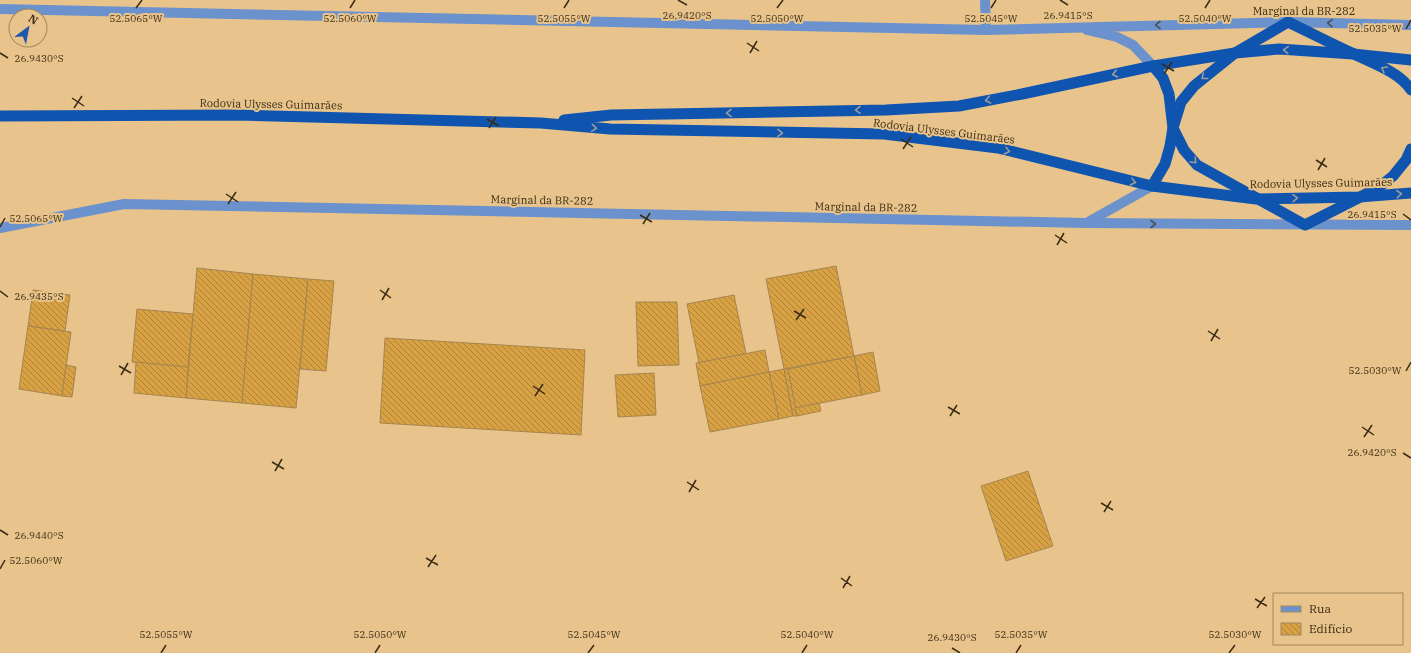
<svg xmlns="http://www.w3.org/2000/svg" width="1411" height="653" viewBox="0 0 1411 653" font-family="'IBM Plex Serif',serif">
<style>
.building{fill:url(#building-back-hatch);stroke:#a6854e}
.lines{fill:none;stroke-linecap:round;stroke-linejoin:round}
.minor{stroke:#6b92cd;stroke-width:10}
.trunk{stroke:#0f54af;stroke-width:11}
.oneway{stroke:#4a4f55}
.oneway2{stroke:#9c9d98}
.ticks{fill:none;stroke:#392b14;stroke-width:1.5}
.labels{text-anchor:middle;stroke-width:4;stroke-linejoin:round;paint-order:stroke}
.street-label{font-size:11px;fill:#392b14;stroke:#e8c48c}
.ticks-label{font-size:10px;text-anchor:middle;fill:#392b14;stroke:#e8c48c;stroke-width:4;stroke-linejoin:round;paint-order:stroke}
</style>
<defs>
<pattern id="building-back-hatch" width="6" height="6" patternUnits="userSpaceOnUse"><rect width="6" height="6" fill="#d7a144"/><path d="M-1 5l2 2M0 0l6 6M5-1l2 2" fill="none" stroke="#af8338"/></pattern>
</defs>
<rect width="100%" height="100%" fill="#e8c48c"/>
<g class="building">
<path d="M836,266L854,356L784,369L766,279Z"/>
<path d="M197,268L253,274L242,403L186,398Z"/>
<path d="M253,274L308,279L296,408L242,403Z"/>
<path d="M308,279L334,281L326,371L300,369Z"/>
<path d="M33,290L70,295L65,331L28,326Z"/>
<path d="M734,295L746,354L699,363L687,304Z"/>
<path d="M636,302H677L679,365L638,366Z"/>
<path d="M137,309L193,314L188,367L132,362Z"/>
<path d="M28,326L71,332L62,396L19,389Z"/>
<path d="M385,338L585,350L581,435L380,423Z"/>
<path d="M765,350L769,372L700,386L696,363Z"/>
<path d="M873,352L880,391L862,395L854,356Z"/>
<path d="M854,356L862,395L795,408L788,369Z"/>
<path d="M136,362L188,367L186,398L134,393Z"/>
<path d="M66,365L76,367L72,397L62,396Z"/>
<path d="M784,369L793,416L779,419L769,372Z"/>
<path d="M784,369H788L797,416H793Z"/>
<path d="M769,372L779,419L710,432L700,386Z"/>
<path d="M654,373L656,415L618,417L615,375Z"/>
<path d="M819,403L821,411L797,416L795,408Z"/>
<path d="M1028,471L1053,546L1006,561L981,486Z"/>
</g>
<g class="lines">
<g class="minor">
<path d="M985,0L986,30"/>
<path d="M0,9L986,30L1288,22L1411,25"/>
<path d="M1087,30L1117,37L1133,45L1153,66"/>
<path d="M1088,222L1152,186"/>
<path d="M0,228L124,204L1086,223L1411,225"/>
</g>
<g class="trunk">
<path d="M1153,66L1163,78L1169,94L1173,128L1184,150L1197,165L1305,225L1378,188L1393,176L1406,160L1411,149"/>
<path d="M0,116L239,115L541,123L610,129L884,134L998,148L1152,186L1256,199L1359,197L1411,193"/>
<path d="M564,120L611,115L886,110L959,106L1022,94L1153,66L1235,53L1279,49L1353,54L1411,60"/>
<path d="M1152,186L1165,164L1170,146L1173,128L1181,102L1194,86L1235,53L1288,22C1309,32 1330,43 1352,53C1370,62 1400,72 1411,90"/>
</g>
</g>
<defs><path id="oneway-chevron" d="M-2-3.5L2.5 0L-2 3.5" fill="none" stroke-width="1.6" stroke-linecap="round" stroke-linejoin="round"/></defs>
<g class="oneway">
<use href="#oneway-chevron" transform="translate(1330 23) rotate(-179)"/>
<use href="#oneway-chevron" transform="translate(1158 25) rotate(179)"/>
<use href="#oneway-chevron" transform="translate(1153 224)"/>
</g>
<g class="oneway2">
<use href="#oneway-chevron" transform="translate(1286 50) rotate(-177)"/>
<use href="#oneway-chevron" transform="translate(1384 69) rotate(-150)"/>
<use href="#oneway-chevron" transform="translate(1115 74) rotate(168)"/>
<use href="#oneway-chevron" transform="translate(1204 77) rotate(141)"/>
<use href="#oneway-chevron" transform="translate(988 100) rotate(169)"/>
<use href="#oneway-chevron" transform="translate(858 110) rotate(179)"/>
<use href="#oneway-chevron" transform="translate(729 113) rotate(179)"/>
<use href="#oneway-chevron" transform="translate(594 128) rotate(5)"/>
<use href="#oneway-chevron" transform="translate(780 133) rotate(1)"/>
<use href="#oneway-chevron" transform="translate(1007 151) rotate(14)"/>
<use href="#oneway-chevron" transform="translate(1194 161) rotate(47)"/>
<use href="#oneway-chevron" transform="translate(1133 182) rotate(14)"/>
<use href="#oneway-chevron" transform="translate(1399 194) rotate(-5)"/>
<use href="#oneway-chevron" transform="translate(1295 198) rotate(-1)"/>
</g>
<path class="ticks" d="M678,0L687,5M1060,0L1068,5M136,8L142,0M350,8L355,0M564,8L569,0M777,8L783,0M991,8L996,0M1205,8L1210,0M1406,29L1411,20M747,43L759,51M0,53L8,58M750,53L757,41M1162,64L1174,71M1164,74L1172,62M72,98L84,106M74,108L82,96M487,119L499,126M489,128L496,117M901,139L913,147M903,149L911,137M1316,160L1327,167M1318,170L1325,158M226,194L238,202M228,204L236,192M1403,214L1411,220M640,215L652,222M643,224L650,213M0,227L5,218M1055,235L1067,243M1057,245L1064,233M380,290L391,298M0,291L8,297M382,300L389,288M794,311L806,318M796,320L804,309M1208,331L1220,339M1211,341L1218,329M119,366L131,373M1406,371L1411,362M121,375L128,363M533,386L545,394M535,396L543,384M948,407L960,414M950,416L957,405M1362,427L1374,435M1364,437L1372,425M1403,453L1411,458M272,462L284,469M275,471L282,459M687,482L699,490M689,492L696,480M1101,503L1113,510M1104,512L1111,501M0,530L8,535M426,558L438,565M428,567L436,555M0,569L5,560M841,578L852,586M843,588L850,576M1255,599L1267,606M1257,608L1265,597M952,648L960,653M161,653L166,645M375,653L380,645M588,653L594,645M802,653L807,645M1016,653L1021,645M1229,653L1235,645"/>
<g class="labels">
<g class="street-label">
<text x="1304" y="15">Marginal da BR-282</text>
<text transform="translate(271 104) rotate(1)" y="4">Rodovia Ulysses Guimarães</text>
<text transform="translate(944 131) rotate(7)" y="4">Rodovia Ulysses Guimarães</text>
<text transform="translate(1321 183) rotate(-1)" y="4">Rodovia Ulysses Guimarães</text>
<text transform="translate(542 200) rotate(1)" y="4">Marginal da BR-282</text>
<text transform="translate(866 207) rotate(1)" y="4">Marginal da BR-282</text>
</g>
</g>
<g class="ticks-label">
<text x="687" y="19">26.9420°S</text>
<text x="1068" y="19">26.9415°S</text>
<text x="350" y="22">52.5060°W</text>
<text x="136" y="22">52.5065°W</text>
<text x="564" y="22">52.5055°W</text>
<text x="777" y="22">52.5050°W</text>
<text x="991" y="22">52.5045°W</text>
<text x="1205" y="22">52.5040°W</text>
<text x="1375" y="32">52.5035°W</text>
<text x="39" y="62">26.9430°S</text>
<text x="1372" y="218">26.9415°S</text>
<text x="36" y="222">52.5065°W</text>
<text x="39" y="300">26.9435°S</text>
<text x="1375" y="374">52.5030°W</text>
<text x="1372" y="456">26.9420°S</text>
<text x="39" y="539">26.9440°S</text>
<text x="36" y="564">52.5060°W</text>
<text x="166" y="638">52.5055°W</text>
<text x="380" y="638">52.5050°W</text>
<text x="594" y="638">52.5045°W</text>
<text x="807" y="638">52.5040°W</text>
<text x="1021" y="638">52.5035°W</text>
<text x="1235" y="638">52.5030°W</text>
<text x="952" y="641">26.9430°S</text>
</g>
<rect x="1273" y="593" width="130" height="52" fill="#e8c48c" stroke="#a2875c"/>
<rect x="1281" y="606" width="20" height="6" fill="#6b92cd" stroke="#a2875c"/>
<text x="1309" y="613" font-size="12" fill="#392b14">Rua</text>
<rect x="1281" y="623" width="20" height="12" fill="url(#building-back-hatch)" stroke="#a2875c"/>
<text x="1309" y="633" font-size="12" fill="#392b14">Edifício</text>
<g transform="translate(28 28) rotate(32)"><circle r="19" fill="#e8c48c" stroke="#a2875c"/>
<path d="M0-3L7 15L0 10L-7 15Z" fill="#1f57a9"/>
<text y="-6" font-size="11" font-weight="bold" text-anchor="middle" fill="#392b14">N</text>
</g>
</svg>
